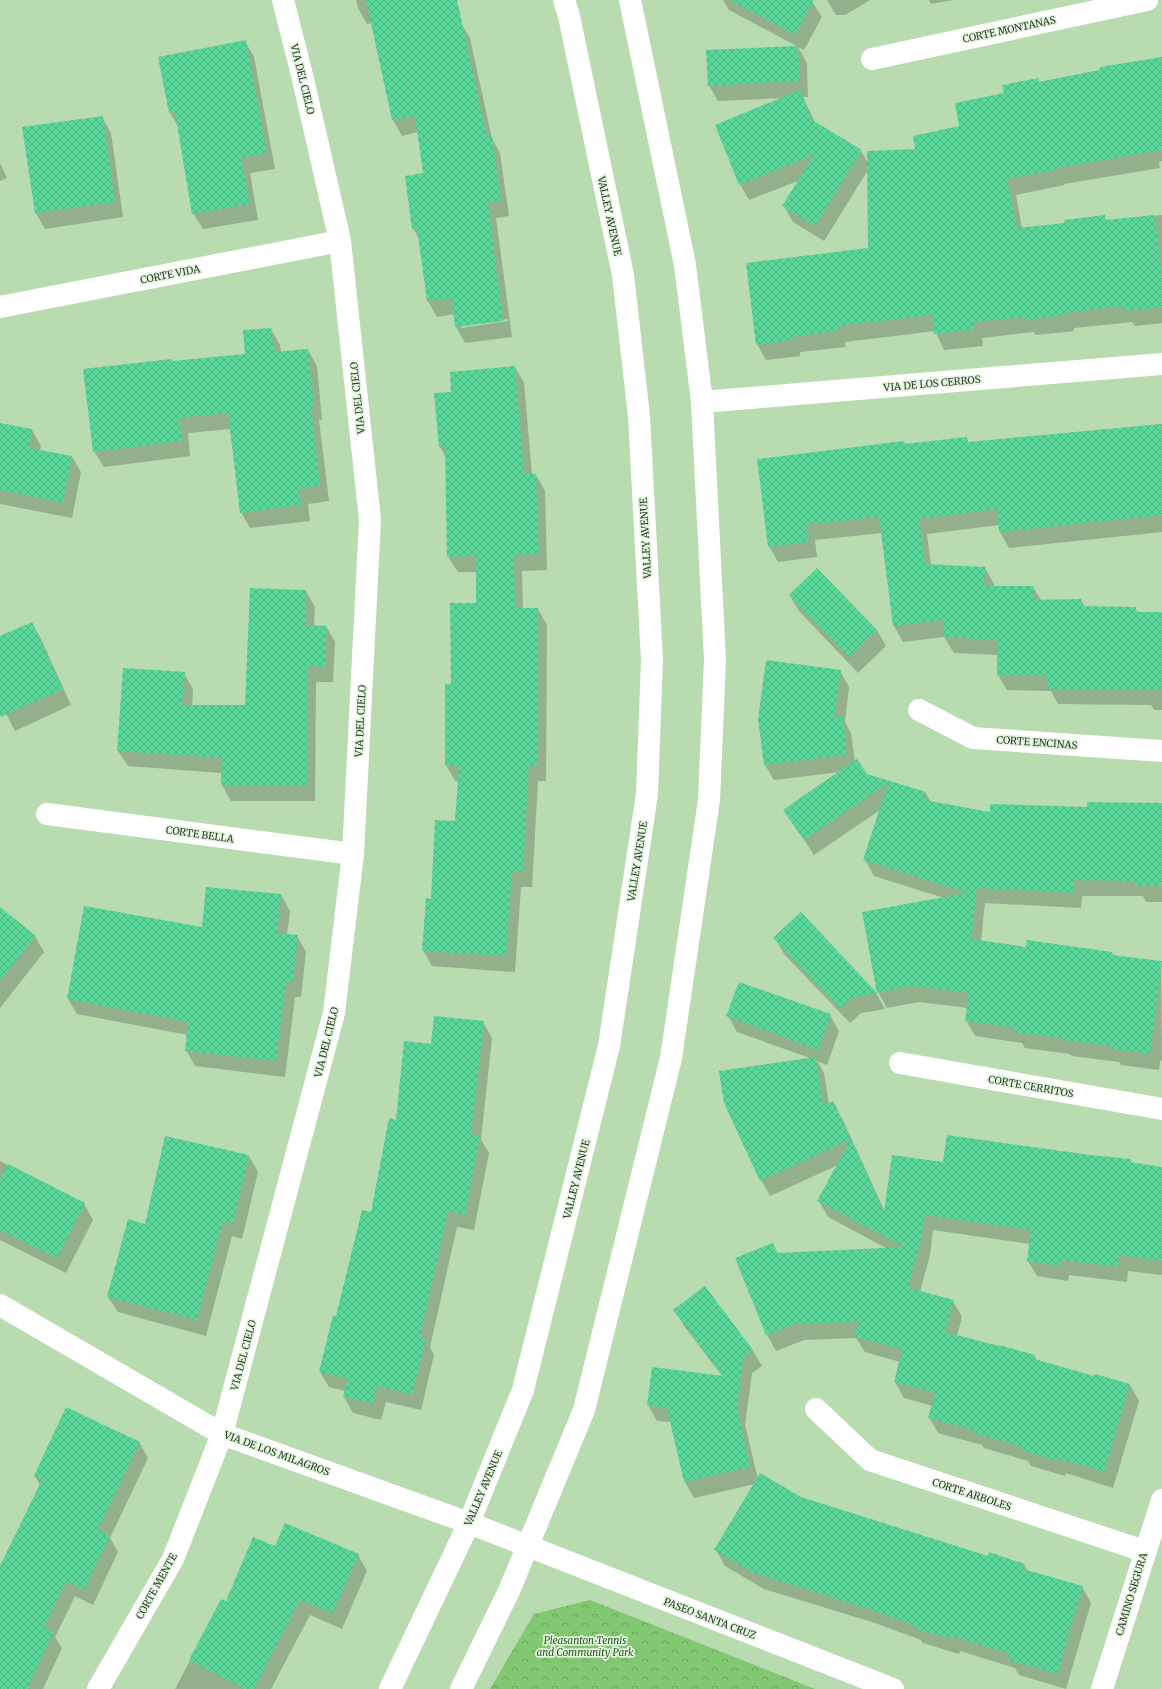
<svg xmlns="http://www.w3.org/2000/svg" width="1162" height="1689" viewBox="0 0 1162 1689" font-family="Merriweather,serif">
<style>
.park{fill:url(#park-crowns)}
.shadow{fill:#0003;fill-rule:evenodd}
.building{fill:url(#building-cross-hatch)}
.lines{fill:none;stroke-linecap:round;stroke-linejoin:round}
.minor{stroke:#fff;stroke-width:22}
.secondary{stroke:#fff;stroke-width:22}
.labels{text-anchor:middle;stroke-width:3.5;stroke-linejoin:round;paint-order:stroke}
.street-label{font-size:10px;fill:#2a3827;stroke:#e4f6e0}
.park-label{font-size:10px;font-style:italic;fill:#27561b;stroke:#e4f6e0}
</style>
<defs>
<pattern id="park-crowns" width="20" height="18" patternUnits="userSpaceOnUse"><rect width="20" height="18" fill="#82c771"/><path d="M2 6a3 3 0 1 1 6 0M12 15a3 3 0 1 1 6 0" fill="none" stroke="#6ba35d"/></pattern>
<pattern id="building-cross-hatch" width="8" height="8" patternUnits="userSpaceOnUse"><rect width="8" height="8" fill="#59d69a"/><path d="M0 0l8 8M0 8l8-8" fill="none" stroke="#4eb885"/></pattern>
</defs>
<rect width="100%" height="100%" fill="#b8dbaf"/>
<path class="park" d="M590,1600L815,1689H490L534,1614Z"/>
<g class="shadow">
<path d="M356,0H439L461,23L470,38L492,139L500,153L509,216L496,218L512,337L465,343L456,327L454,314L437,317L428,301L419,239L413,228L424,174L418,132L402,136L393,120L372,23L367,24L358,8ZM508,319V321L461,328V326Z"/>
<path d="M723,0H811L822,17L804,50L729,10Z"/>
<path d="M827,0H870L845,15H836Z"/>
<path d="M929,0H953L931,4Z"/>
<path d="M245,41L254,57L275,169L250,173L258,220L203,229L193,213L179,128L170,113Z"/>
<path d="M798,47L807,63L808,97H803L815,122L861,151L868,163L917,150L961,127L1005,94L1038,79L1040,82L1162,58V161L1159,162L1160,168L1064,184V185L1016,195L1022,228L1066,224L1104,216L1107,221L1162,215V323L1135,326L1132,322L1074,328V331L1036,335L1034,332L982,338L983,346L944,350L935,331L845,342L846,347L800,352V356L766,360L757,344L869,249L868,170L824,241L793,222L784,206L800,180L749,200L740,184L783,98L718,101L709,85Z"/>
<path d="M102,117L111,133L123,217L45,229L36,213Z"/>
<path d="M0,163L7,178L0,181Z"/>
<path d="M271,329L280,345L281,352L308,350L317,366L322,420H319L329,501L308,504L310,521L250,528L241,512L231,429L188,433L190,456L104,467L94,451L171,360L173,362L246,355Z"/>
<path d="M515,367L524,383L532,475H536L545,491L547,570L522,571L523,609H538L547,625L546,781H538L532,887H521L515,972L432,966L423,950L432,900L456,822L459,781H455L446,765V685H452L477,604V572H458L448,557L446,458L440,447L452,393Z"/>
<path d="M0,424L32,430L41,446L40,451L72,457L81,472L72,518L0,504Z"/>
<path d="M1162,424V532L1009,548L1000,532L999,525L927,534L931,565L985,568L994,584V587H1033L1041,600H1081L1085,607L1135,608L1138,613H1162V710H1154L1151,705L1058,704L1051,691L1007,690L998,675V655L954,653L944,637L903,642L894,626L882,533L815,540L817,557L778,562L769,546L904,442L906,445L966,438L969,443Z"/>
<path d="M817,570L877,630L886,646L858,673L799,611L790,596Z"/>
<path d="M306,591L315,607L314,626H326L335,642L333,682H316L315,801H231L222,785V773L128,766L118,751L184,673L193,689L192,706H246Z"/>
<path d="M32,623L41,639L71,705L15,731L0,702V637Z"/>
<path d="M840,671L849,687L845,722L851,733L855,762L866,775L925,792L931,802L991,813L1162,804V902H1146L1143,896H1082L1081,908L985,903L981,941L1027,948L1112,953L1114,956L1161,962L1162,1061L1160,1060L1159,1070L1121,1065L1119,1062L1072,1056L1070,1054L1025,1048L1022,1043L975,1036L966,1020L968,1008L919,1002L887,1008L878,992L944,898L874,876L865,860L880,810L814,855L785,810L840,772L774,780L765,765Z"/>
<path d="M281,895L290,911L287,935L297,936L306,952L301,997H295L285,1077L195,1066L186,1050L188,1035L77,1014L68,999L203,928Z"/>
<path d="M0,909L35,936L44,952L0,1008Z"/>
<path d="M801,914L876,993L885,1009L861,1013L850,1023L784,954L775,938Z"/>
<path d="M830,1015L839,1031L827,1065L817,1061L824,1073L829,1104L833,1102L842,1118L885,1212L944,1163L1090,1156L1130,1160L1132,1164L1162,1168V1275L1128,1271L1127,1282L1069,1275L1068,1281L1037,1276L1028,1261L1030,1244L933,1230L930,1255L920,1292L953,1301L962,1317L957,1336L1034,1356L1037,1360L1095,1377L1130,1385L1139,1401L1113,1488L1066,1473L1065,1476L1031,1466L1028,1461L984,1448L982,1445L938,1433L929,1417L933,1406L904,1398L895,1382L900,1362L865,1352L856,1338L804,1340L776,1351L767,1335L736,1259L773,1244L778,1254L888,1249L828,1217L819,1201L838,1165L770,1196L761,1180L810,1058L737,1032L728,1016Z"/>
<path d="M483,1022L492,1038L481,1139L489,1153L474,1230L457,1227L430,1347L434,1355L421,1410L386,1402L381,1420L353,1413L344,1397L345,1391L329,1387L320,1372L372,1213L396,1121L432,1046Z"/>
<path d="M249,1156L258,1172L242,1239L232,1236L206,1336L118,1312L108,1297L146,1225Z"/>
<path d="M0,1161L84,1204L93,1220L66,1273L0,1240Z"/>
<path d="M705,1288L753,1351L762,1366L752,1373L745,1425L758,1479L800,1498L988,1557L1024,1565L1028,1571L1082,1587L1091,1603L1066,1689L1019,1675L1015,1668L960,1651L959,1654L923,1643L921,1640L875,1623L764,1589L725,1566L716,1550L755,1484L694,1498L685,1482L672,1422L657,1421L648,1405L722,1376L684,1326L675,1310Z"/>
<path d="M139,1442L148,1458L110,1538L118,1552L93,1605L75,1596L55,1637L62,1648L43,1689H0V1569L40,1485L35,1476Z"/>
<path d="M275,1547L358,1555L367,1571L342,1629L310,1615L271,1689H175L222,1600L226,1603Z"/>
</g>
<g class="building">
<path d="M366,0H457L487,137L492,136L501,200L488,202L503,321L455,327L451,298L427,301L417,228L412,229L405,176L423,173L415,116L392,120Z"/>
<path d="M730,0H814L795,35Z"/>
<path d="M246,40L267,153L241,158L250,204L192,214L175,112L169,113L158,57Z"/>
<path d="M798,46L800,81L708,86L706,50Z"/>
<path d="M1162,57V150L1056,168V170L1007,179L1017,228L1065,223L1064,220L1105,215V220L1155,215L1162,279V307L1125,311L1124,306L1065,313L1066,315L1026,320L1025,317L973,322L974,330L934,334L932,315L837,326V331L792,337V340L756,345L746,263L868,248L867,151L915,149L913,136L959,126L955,103L1004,93L1002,85L1039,78V82L1100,70V67Z"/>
<path d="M800,90L812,120L862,150L815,226L782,206L814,155L739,185L715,125Z"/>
<path d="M103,116L115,202L35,213L22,127Z"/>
<path d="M271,328L274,352L308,349L314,404L311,405L320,486L299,488L301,505L240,513L228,413L179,418L182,441L93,452L83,369L172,359V361L245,354L243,330Z"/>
<path d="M515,366L524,474H536L539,554L514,555L515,608H538L537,766L529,765L523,872L512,871L506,956L422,951L426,898L431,899L435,820L455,821L459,765H445V684H451L450,603H476V556L447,557L445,446L439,447L434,393L451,392L450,372Z"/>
<path d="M0,423L32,429L29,448L72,456L63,503L0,490Z"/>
<path d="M1162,424V515L999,532L997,509L919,519L925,564L985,567L984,586H1034L1033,600L1081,599V606L1136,607V612H1162V689H1048V676L997,675V640L944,637V620L893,626L879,517L806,525L808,542L768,547L757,459L904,441L905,444L967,437L968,442Z"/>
<path d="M817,568L877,630L849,657L789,595Z"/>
<path d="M250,588L306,590L305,625L327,626L325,667L307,666V785H221V758L117,751L123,668L185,672L182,705H245Z"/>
<path d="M32,622L63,689L0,717V636Z"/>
<path d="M766,660L841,670L834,717L843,716L847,755L764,765L758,719Z"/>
<path d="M857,759L867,774L926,792L924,800L990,812V804L1087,807V802L1162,803V886H1135V881L1073,880V893L977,888L971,939L1026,947L1027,940L1112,952V955L1162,961L1150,1054L1111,1049V1046L1061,1040L1062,1038L1015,1033V1028L965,1021L969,993L910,986L877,993L862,912L967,893L863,860L888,783L804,840L783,810Z"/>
<path d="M206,887L281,894L277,933L298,935L293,982L286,981L276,1061L185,1051L188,1022L67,999L84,906L202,927Z"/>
<path d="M0,907L36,936L0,981Z"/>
<path d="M801,912L877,993L852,998L840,1008L773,938Z"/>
<path d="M739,982L831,1014L818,1050L726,1016Z"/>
<path d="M434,1016L484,1021L471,1134L480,1136L465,1215L448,1211L420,1337L426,1339L412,1395L377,1386L373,1404L343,1397L348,1379L319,1372L333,1315L336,1316L362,1210L371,1212L389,1118L396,1120L404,1041L431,1044Z"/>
<path d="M816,1057L823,1106L833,1101L851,1139L760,1181L724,1103L719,1071Z"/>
<path d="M947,1135L1090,1155L1131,1159L1130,1162L1162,1167V1261L1119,1255L1118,1267L1060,1260L1059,1266L1027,1261L1031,1230L925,1215L921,1239L908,1288L954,1300L945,1332L999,1346V1345L1035,1355L1034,1359L1094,1376L1095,1374L1130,1384L1104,1472L1057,1458V1461L1021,1450L1022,1447L974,1433V1430L928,1418L935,1393L894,1382L902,1349L854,1337L858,1322L795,1324L766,1335L735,1258L773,1243L777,1253L905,1247L817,1201L851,1139L884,1212L892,1155L943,1162Z"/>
<path d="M165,1136L249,1155L233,1224L223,1221L197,1320L107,1297L128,1219L145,1224Z"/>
<path d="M8,1164L85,1203L57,1258L0,1230V1180Z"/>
<path d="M705,1286L753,1350L743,1358L737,1408L750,1467L684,1482L667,1408L647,1405L652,1367L723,1376L673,1310Z"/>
<path d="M66,1407L140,1442L98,1530L110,1536L84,1590L66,1581L44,1627L54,1632L27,1689H0V1566L42,1480L34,1476Z"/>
<path d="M760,1473L801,1497L988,1556L989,1552L1025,1564L1023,1569L1083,1586L1057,1674L1008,1660L1010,1654L951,1636L950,1639L913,1628L914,1625L865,1608L754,1573L714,1550Z"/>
<path d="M285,1523L359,1554L333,1613L300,1600L254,1689H245L189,1660L221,1599L226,1601L253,1537L275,1546Z"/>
</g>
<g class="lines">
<g class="minor">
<path d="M872,59L1147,0"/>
<path d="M0,307L340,241"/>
<path d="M702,402L1162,364"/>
<path d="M919,710L973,738L1162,751"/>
<path d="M47,814L353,854"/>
<path d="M900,1063L1162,1109"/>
<path d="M0,1305L222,1434L469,1523L893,1689"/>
<path d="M816,1409L870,1460L1144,1551"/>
<path d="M98,1689L173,1559L222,1434L334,1013L353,854L370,520L340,241L302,75L283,0"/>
<path d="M1102,1689L1162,1500"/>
</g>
<g class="secondary">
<path d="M390,1689L469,1523L523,1390L609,1046L647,794L652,660L639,416L623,275L569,16L564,0"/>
<path d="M461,1689L509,1591L584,1410L671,1058L709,800L715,660L702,402L685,265L630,0"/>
</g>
</g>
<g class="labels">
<g class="street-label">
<text transform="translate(1009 29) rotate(-12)" y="4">CORTE MONTANAS</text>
<text transform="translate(303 79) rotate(76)" y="4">VIA DEL CIELO</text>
<text transform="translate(610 216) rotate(78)" y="4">VALLEY AVENUE</text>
<text transform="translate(170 274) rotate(-11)" y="4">CORTE VIDA</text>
<text transform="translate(932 383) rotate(-5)" y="4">VIA DE LOS CERROS</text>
<text transform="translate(357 398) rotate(-96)" y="4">VIA DEL CIELO</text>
<text transform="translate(645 538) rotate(-93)" y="4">VALLEY AVENUE</text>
<text transform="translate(360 721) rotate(-87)" y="4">VIA DEL CIELO</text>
<text transform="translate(1037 742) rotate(4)" y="4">CORTE ENCINAS</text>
<text transform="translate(200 834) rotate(8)" y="4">CORTE BELLA</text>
<text transform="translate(637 861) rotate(-81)" y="4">VALLEY AVENUE</text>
<text transform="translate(326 1042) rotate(-76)" y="4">VIA DEL CIELO</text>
<text transform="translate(1031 1086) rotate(10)" y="4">CORTE CERRITOS</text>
<text transform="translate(576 1179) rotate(-76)" y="4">VALLEY AVENUE</text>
<text transform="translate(243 1355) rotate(-75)" y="4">VIA DEL CIELO</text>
<text transform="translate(277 1453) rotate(20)" y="4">VIA DE LOS MILAGROS</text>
<text transform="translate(483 1488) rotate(-67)" y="4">VALLEY AVENUE</text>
<text transform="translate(972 1494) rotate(18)" y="4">CORTE ARBOLES</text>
<text transform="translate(156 1586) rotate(-61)" y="4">CORTE MENTE</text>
<text transform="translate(1131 1594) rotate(-73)" y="4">CAMINO SEGURA</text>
<text transform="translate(710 1618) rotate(21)" y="4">PASEO SANTA CRUZ</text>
</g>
<g class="park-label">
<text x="585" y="1644">Pleasanton Tennis<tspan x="585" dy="12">and Community Park</tspan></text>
</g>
</g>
</svg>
